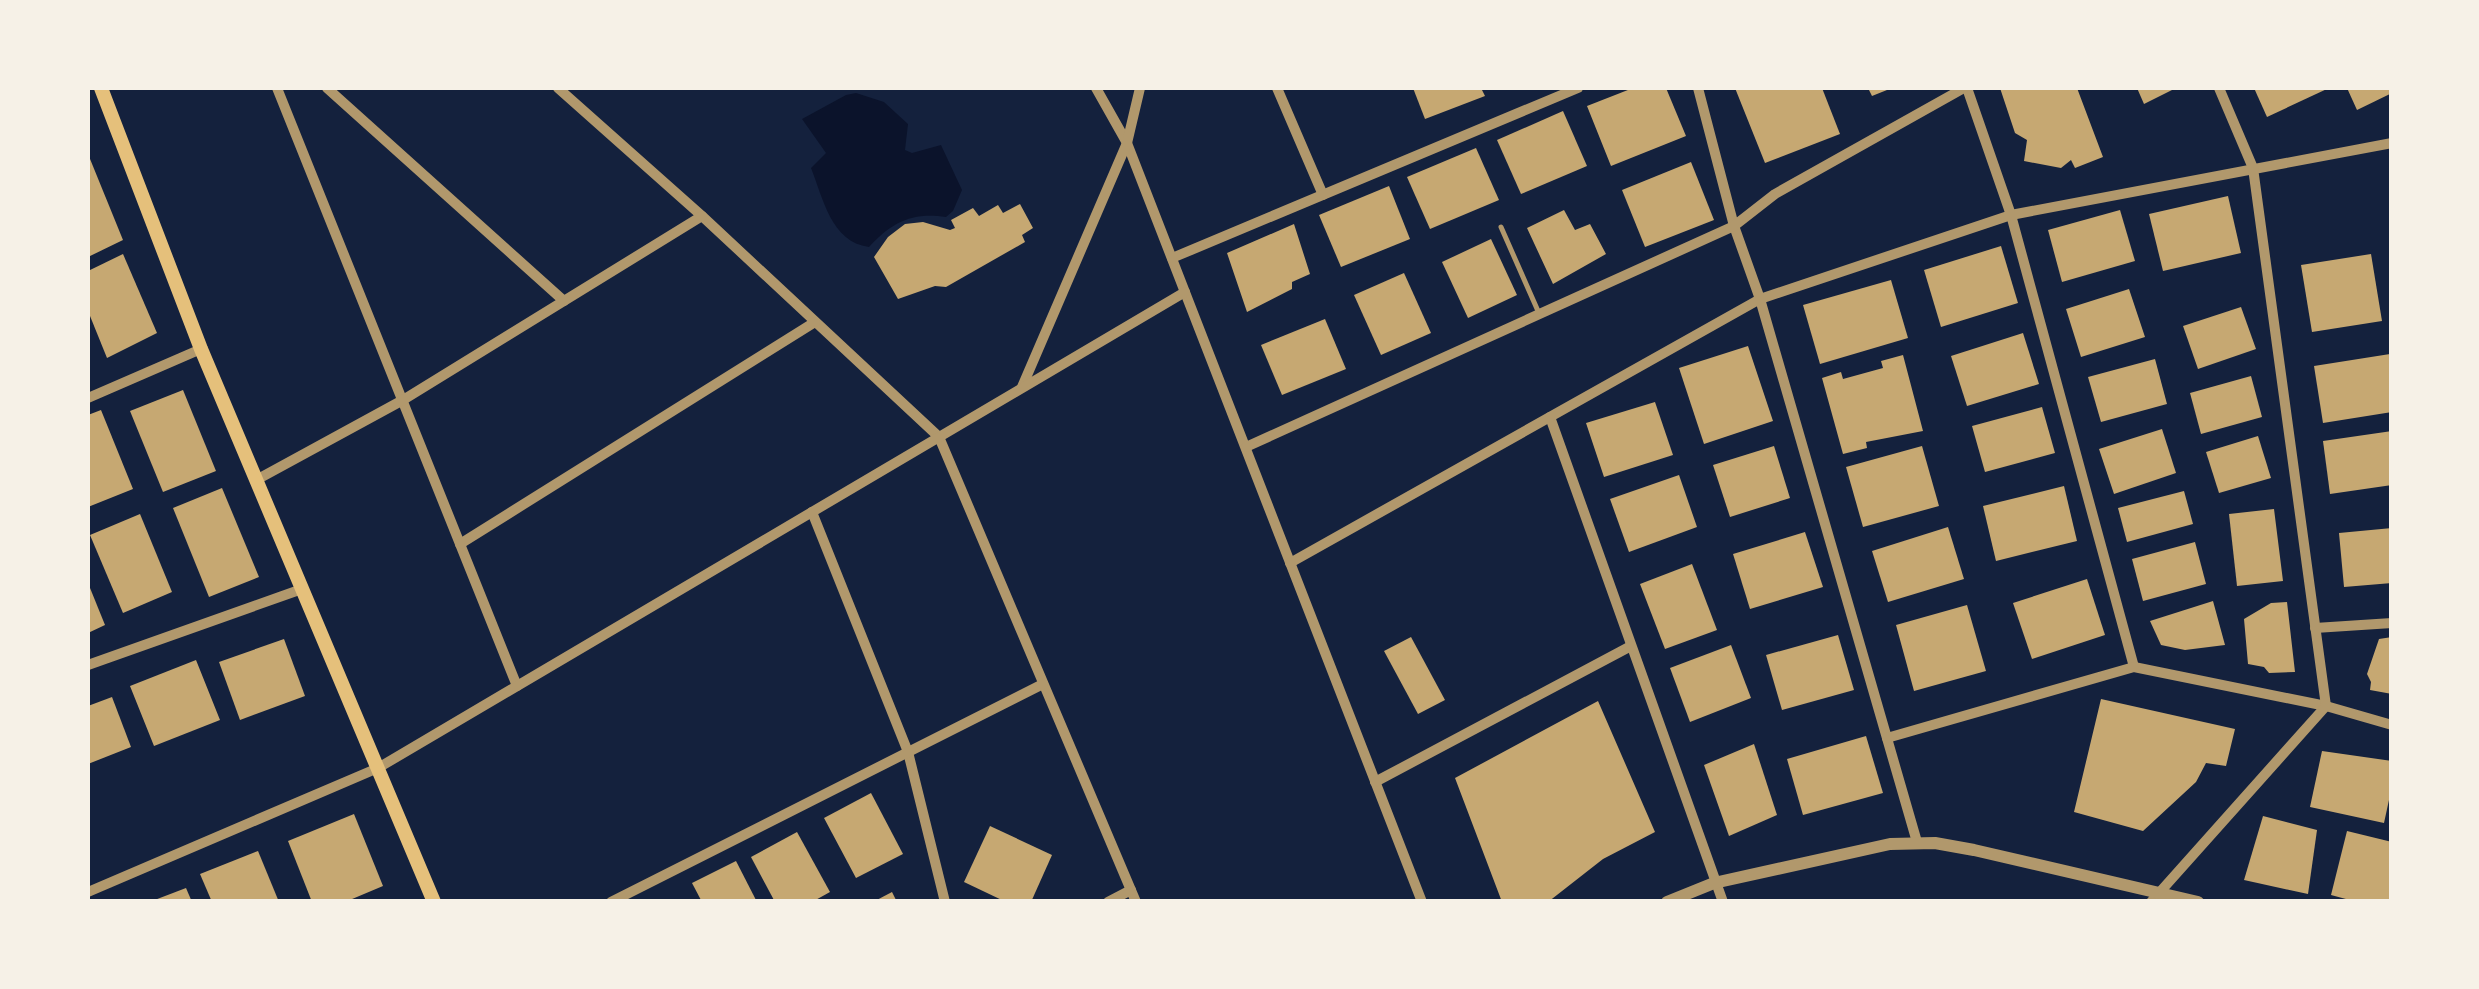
<svg xmlns="http://www.w3.org/2000/svg" width="2479" height="989" viewBox="0 0 2479 989" font-family="'Nunito Sans',sans-serif">
<style>
.water{fill:#0b132b}
.building{fill:#c6a872}
.lines{fill:none;stroke-linecap:round;stroke-linejoin:round}
.service{stroke:#b1986c;stroke-width:5}
.minor{stroke:#b1986c;stroke-width:10}
.tertiary{stroke:#b1986c;stroke-width:12}
.secondary{stroke:#e5c07b;stroke-width:14}
</style>
<rect width="100%" height="100%" fill="#14213d"/>
<path class="water" d="M856,93L884,102L908,124L905,150L912,153L941,145L962,190L953,211L946,217C912,212 892,222 869,247C831,242 823,198 811,168L826,153L802,119L846,95Z"/>
<g class="building">
<path d="M1413,88H1481L1485,96L1425,119Z"/>
<path d="M1633,88H1666L1686,136L1611,166L1587,106Z"/>
<path d="M1735,88H1822L1840,134L1765,163Z"/>
<path d="M1868,88H1892L1872,96Z"/>
<path d="M2000,88H2077L2103,157L2075,168L2071,160L2061,168L2024,161L2027,140L2015,133Z"/>
<path d="M2137,88H2176L2144,104Z"/>
<path d="M2254,88H2329L2267,117Z"/>
<path d="M2347,88H2392V93L2357,110Z"/>
<path d="M1563,111L1587,166L1521,194L1497,140Z"/>
<path d="M1476,148L1499,200L1430,229L1407,177Z"/>
<path d="M88,154L123,240L88,257Z"/>
<path d="M1691,162L1714,220L1645,247L1622,190Z"/>
<path d="M1389,186L1410,239L1341,267L1319,215Z"/>
<path d="M2228,196L2241,253L2163,271L2149,214Z"/>
<path d="M1020,204L1033,228L1022,235L1025,242L946,287L935,286L898,299L874,257L888,237L905,224L923,222L950,230L955,228L951,220L973,208L979,216L998,205L1003,213Z"/>
<path d="M1564,210L1575,230L1590,224L1606,254L1553,284L1527,228Z"/>
<path d="M2120,210L2135,261L2062,282L2048,230Z"/>
<path d="M1294,224L1310,274L1292,282V289L1247,312L1227,253Z"/>
<path d="M1491,239L1517,295L1468,318L1442,262Z"/>
<path d="M2001,246L2018,303L1941,327L1924,270Z"/>
<path d="M123,254L157,333L107,358L88,311V271Z"/>
<path d="M2371,254L2382,321L2312,332L2301,265Z"/>
<path d="M1404,273L1431,333L1381,355L1354,295Z"/>
<path d="M1891,280L1908,338L1820,364L1803,305Z"/>
<path d="M2129,289L2145,337L2081,357L2066,309Z"/>
<path d="M2241,307L2256,349L2198,369L2183,326Z"/>
<path d="M1325,319L1346,369L1282,395L1261,345Z"/>
<path d="M2023,333L2039,384L1967,406L1951,356Z"/>
<path d="M1748,346L1773,421L1704,444L1679,368Z"/>
<path d="M2390,354L2392,412L2323,423L2314,366Z"/>
<path d="M1903,355L1923,431L1866,442L1867,448L1843,454L1822,378L1841,372L1843,379L1883,368L1881,361Z"/>
<path d="M2155,359L2167,404L2101,422L2088,377Z"/>
<path d="M2251,376L2262,417L2201,434L2190,393Z"/>
<path d="M183,390L216,471L163,492L130,411Z"/>
<path d="M1655,402L1673,455L1604,477L1586,423Z"/>
<path d="M2042,407L2055,453L1985,472L1972,426Z"/>
<path d="M101,410L133,489L88,507V415Z"/>
<path d="M2162,429L2176,473L2114,494L2099,449Z"/>
<path d="M2392,431V485L2330,494L2323,441Z"/>
<path d="M2258,436L2271,478L2219,493L2206,452Z"/>
<path d="M1774,446L1790,498L1730,517L1713,465Z"/>
<path d="M1922,446L1939,506L1863,527L1846,467Z"/>
<path d="M1679,475L1697,527L1629,552L1610,499Z"/>
<path d="M2064,486L2077,541L1996,561L1983,506Z"/>
<path d="M222,488L259,577L209,597L173,508Z"/>
<path d="M2184,491L2193,524L2127,542L2118,508Z"/>
<path d="M2274,509L2283,581L2237,586L2229,514Z"/>
<path d="M140,514L172,592L123,613L90,535Z"/>
<path d="M1948,527L1964,579L1888,602L1872,551Z"/>
<path d="M2392,528V583L2344,587L2339,533Z"/>
<path d="M1805,532L1823,587L1750,609L1733,554Z"/>
<path d="M2195,542L2206,584L2143,601L2132,559Z"/>
<path d="M1692,564L1717,630L1665,649L1640,584Z"/>
<path d="M2087,579L2105,635L2032,659L2013,603Z"/>
<path d="M88,583L105,625L88,633Z"/>
<path d="M2213,601L2225,645L2185,650L2161,645L2150,621Z"/>
<path d="M2287,602L2295,672L2269,673L2264,667L2248,664L2244,619L2271,603Z"/>
<path d="M1967,605L1986,671L1914,691L1896,625Z"/>
<path d="M1838,635L1854,690L1782,710L1766,655Z"/>
<path d="M1411,637L1445,700L1418,714L1384,651Z"/>
<path d="M2392,637V694L2370,690L2371,682L2367,674L2379,639Z"/>
<path d="M284,639L305,696L240,720L219,662Z"/>
<path d="M1731,645L1751,698L1690,722L1670,668Z"/>
<path d="M196,660L220,720L154,746L130,686Z"/>
<path d="M112,697L131,747L88,764V706Z"/>
<path d="M2101,699L2235,729L2226,766L2206,763L2196,782L2143,831L2074,812Z"/>
<path d="M1598,701L1655,832L1603,859L1548,902H1502L1455,778Z"/>
<path d="M1866,736L1883,793L1803,815L1787,759Z"/>
<path d="M1754,744L1777,815L1729,836L1704,765Z"/>
<path d="M2322,751L2392,761V786L2384,823L2310,807Z"/>
<path d="M871,793L903,854L856,878L824,818Z"/>
<path d="M354,814L383,886L345,902H312L288,841Z"/>
<path d="M2263,816L2317,830L2308,894L2244,880Z"/>
<path d="M990,826L1052,855L1031,902H1006L964,882Z"/>
<path d="M2347,831L2392,842L2389,902H2357L2331,895Z"/>
<path d="M797,832L830,892L812,902H775L751,857Z"/>
<path d="M258,851L279,902H212L200,874Z"/>
<path d="M736,861L757,902H702L692,883Z"/>
<path d="M186,888L192,902H152V901Z"/>
<path d="M892,892L897,902H873Z"/>
</g>
<g class="lines">
<path class="service" d="M1501,227L1538,311"/>
<g class="minor">
<path d="M277,88L517,686"/>
<path d="M327,88L564,301"/>
<path d="M558,88L702,216L939,437L1136,902"/>
<path d="M1096,88L1127,143L1422,902"/>
<path d="M1277,88L1323,195"/>
<path d="M1698,88L1734,226L1760,299L1917,842"/>
<path d="M1967,88L2011,215L2134,667"/>
<path d="M1172,258L1578,88"/>
<path d="M1022,387L1127,143L1140,88"/>
<path d="M88,398L201,349"/>
<path d="M1550,417L1723,902"/>
<path d="M1246,447L1734,226L1775,194L1964,88"/>
<path d="M256,480L403,400L702,216"/>
<path d="M812,512L908,752L945,902"/>
<path d="M460,544L815,322"/>
<path d="M1290,563L1760,299L2011,215L2392,143"/>
<path d="M2315,628L2392,623"/>
<path d="M88,665L302,589"/>
<path d="M1887,738L2134,667L2326,706L2392,725"/>
<path d="M1375,782L1631,646"/>
<path d="M88,892L378,768L1185,292"/>
<path d="M611,902L1043,684"/>
<path d="M1108,902L1131,890"/>
<path d="M2151,902L2326,706L2253,168L2219,88"/>
</g>
<path class="tertiary" d="M1667,902L1714,883L1890,844L1935,843L1974,850L2198,902"/>
<path class="secondary" d="M101,88L201,349L434,902"/>
</g>
<rect width="2479" height="989" fill="none" stroke="#f6f1e7" stroke-width="180"/>
</svg>
